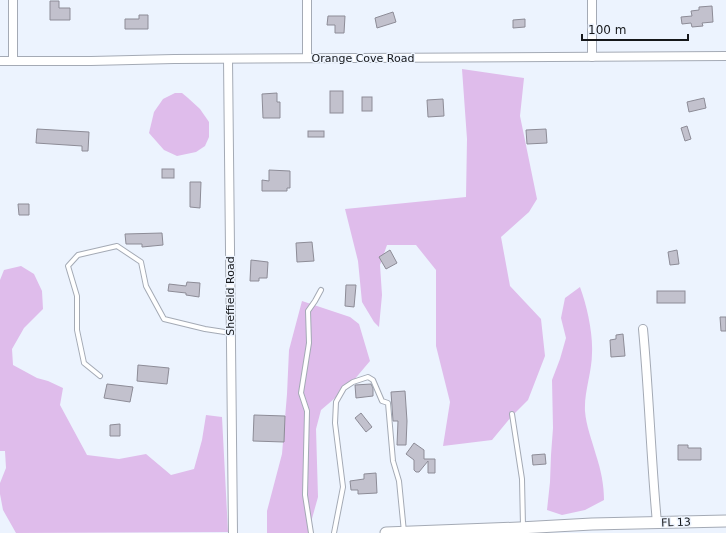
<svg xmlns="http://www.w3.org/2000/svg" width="726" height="533" viewBox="0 0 726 533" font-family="'DejaVu Sans',sans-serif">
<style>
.green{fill:#dfbceb}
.building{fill:#c2c1cd;stroke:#8d8c97}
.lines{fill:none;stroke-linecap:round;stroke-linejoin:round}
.lane-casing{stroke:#a4aab5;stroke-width:6}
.street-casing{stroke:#a4aab5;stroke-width:10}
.secondary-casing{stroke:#a4aab5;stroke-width:13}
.lane{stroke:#fff;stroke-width:4}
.street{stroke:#fff;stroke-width:8}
.secondary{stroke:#fff;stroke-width:11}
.labels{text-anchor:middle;stroke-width:3;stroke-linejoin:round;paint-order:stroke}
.street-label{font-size:11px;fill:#15171a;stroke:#ecf3fe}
</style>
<rect width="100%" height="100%" fill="#ecf3fe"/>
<g class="green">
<path d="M462,69L524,78L520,116L537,199L529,212L501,237L510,286L541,319L545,356L528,400L511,417L492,440L443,446L450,402L436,346V270L416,245H387L380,265L382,295L379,327L374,322L362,302L358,261L345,209L466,197L467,139Z"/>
<path d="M175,93H182L188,98L200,109L209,122V137L205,146L196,152L177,156L164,150L149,133L154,112L163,99Z"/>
<path d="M21,266L34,274L42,291L43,309L24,328L12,349L13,365L37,378L48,381L63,388L60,405L87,455L119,459L146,454L171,475L194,469L202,440L206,415L222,417L228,532L16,533L3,510L0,494V483L6,468L5,451H0V280L4,270Z"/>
<path d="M580,287C587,306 593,333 592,353C592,372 584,392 585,411C586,426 592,440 596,455C601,470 604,485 604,500L585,510L562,515L547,510L550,482L551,455L553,428L552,380L560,359L566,338L561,318L565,298Z"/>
<path d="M302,301L350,317L359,324L370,361L348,387L321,410L316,429L318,497L308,533H267V511L282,454L287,394L289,350Z"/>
</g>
<g class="building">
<path d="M50,1H59V8H70V20H50Z"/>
<path d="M712,6L713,22L702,23L703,26L692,27L691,23L682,24L681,17L692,16L691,11L699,10V7Z"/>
<path d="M393,12L396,22L377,28L375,18Z"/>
<path d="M139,15H148V29H125V19H139Z"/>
<path d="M328,16H345L344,33H335V25H327Z"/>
<path d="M525,19V27L513,28V20Z"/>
<rect x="330" y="91" width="13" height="22"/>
<path d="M277,93V102H280V118H263L262,94Z"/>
<rect x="362" y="97" width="10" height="14"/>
<path d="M704,98L706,108L689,112L687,102Z"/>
<path d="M443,99L444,116L428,117L427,100Z"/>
<path d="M687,126L691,139L685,141L681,128Z"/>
<path d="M37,129L89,132L88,151H82V146L36,143Z"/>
<path d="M546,129L547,143L527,144L526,130Z"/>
<rect x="308" y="131" width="16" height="6"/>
<rect x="162" y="169" width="12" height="9"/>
<path d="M269,170L290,171V188H287V191H262V180L269,181Z"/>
<path d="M190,182H201L200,208L190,207Z"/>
<path d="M18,204H29V215H19Z"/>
<path d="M162,233L163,245L142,247V244H126L125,234Z"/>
<path d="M312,242L314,261L297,262L296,243Z"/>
<path d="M390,250L397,263L386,269L379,257Z"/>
<path d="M677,250L679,264L670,265L668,252Z"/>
<path d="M251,260L268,262L267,278H259V281H250Z"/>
<path d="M187,282L200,283L199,297L186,295V293L168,291L169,284L186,286Z"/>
<path d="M346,285H356L354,307L345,306Z"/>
<rect x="657" y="291" width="28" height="12"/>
<path d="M720,317H726V331H721Z"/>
<path d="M623,334L625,356L611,357L610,340L616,339V335Z"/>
<path d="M138,365L169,368L167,384L137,381Z"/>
<path d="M107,384L133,387L130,402L104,398Z"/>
<path d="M371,384L373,388V396L356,398L355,385Z"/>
<path d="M405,391L407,421L406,445H397L398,421H393L391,392Z"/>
<path d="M361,413L372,427L366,432L355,418Z"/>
<path d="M254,415L285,416L284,442L253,441Z"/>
<path d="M120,424V436H110V425Z"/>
<path d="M414,443L424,450V459H435V473H428V461L419,472H416L414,470V460L406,454Z"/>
<path d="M678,445H688V448H701V460H678Z"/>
<path d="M545,454L546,464L533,465L532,455Z"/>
<path d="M376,473L377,493L358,494V490H351L350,481L364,479V474Z"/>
</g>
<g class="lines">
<defs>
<g id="lane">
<path d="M100,376L84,363L77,330V296L68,266L78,255L117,246L141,262L146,286L164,319L205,329L231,333"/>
<path d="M512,414L522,479L523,526"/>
<path d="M311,533L305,495L307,411L301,393L309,343L308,311L315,301L321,290"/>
<path d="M334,533L343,487L335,423L336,402L344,388L353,382L368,377L373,380L382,401L388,403L393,461L399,481L404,532"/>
</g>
<g id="street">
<path d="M307,0V58"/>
<path d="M592,0V57"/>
<path d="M228,59L233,533"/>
<path d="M0,61H91L174,59L726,56"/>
<path d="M13,61V0"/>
<path d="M643,329C649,393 651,459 657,523"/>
</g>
<path id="secondary" d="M386,533L519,528L592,524L726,521"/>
</defs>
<use href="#lane" class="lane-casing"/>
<use href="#street" class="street-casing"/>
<use href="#secondary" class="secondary-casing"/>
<use href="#lane" class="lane"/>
<use href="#street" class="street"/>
<use href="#secondary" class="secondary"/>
</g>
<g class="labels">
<g class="street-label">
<text x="363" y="62">Orange Cove Road</text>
<text transform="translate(230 296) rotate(-90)" y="4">Sheffield Road</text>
<text transform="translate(676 522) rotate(-2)" y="4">FL 13</text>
</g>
</g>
<path d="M582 34v6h106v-6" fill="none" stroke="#15171a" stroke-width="2"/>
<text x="588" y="34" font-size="12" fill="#15171a" stroke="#ecf3fe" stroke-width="3" paint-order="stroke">100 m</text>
</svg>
